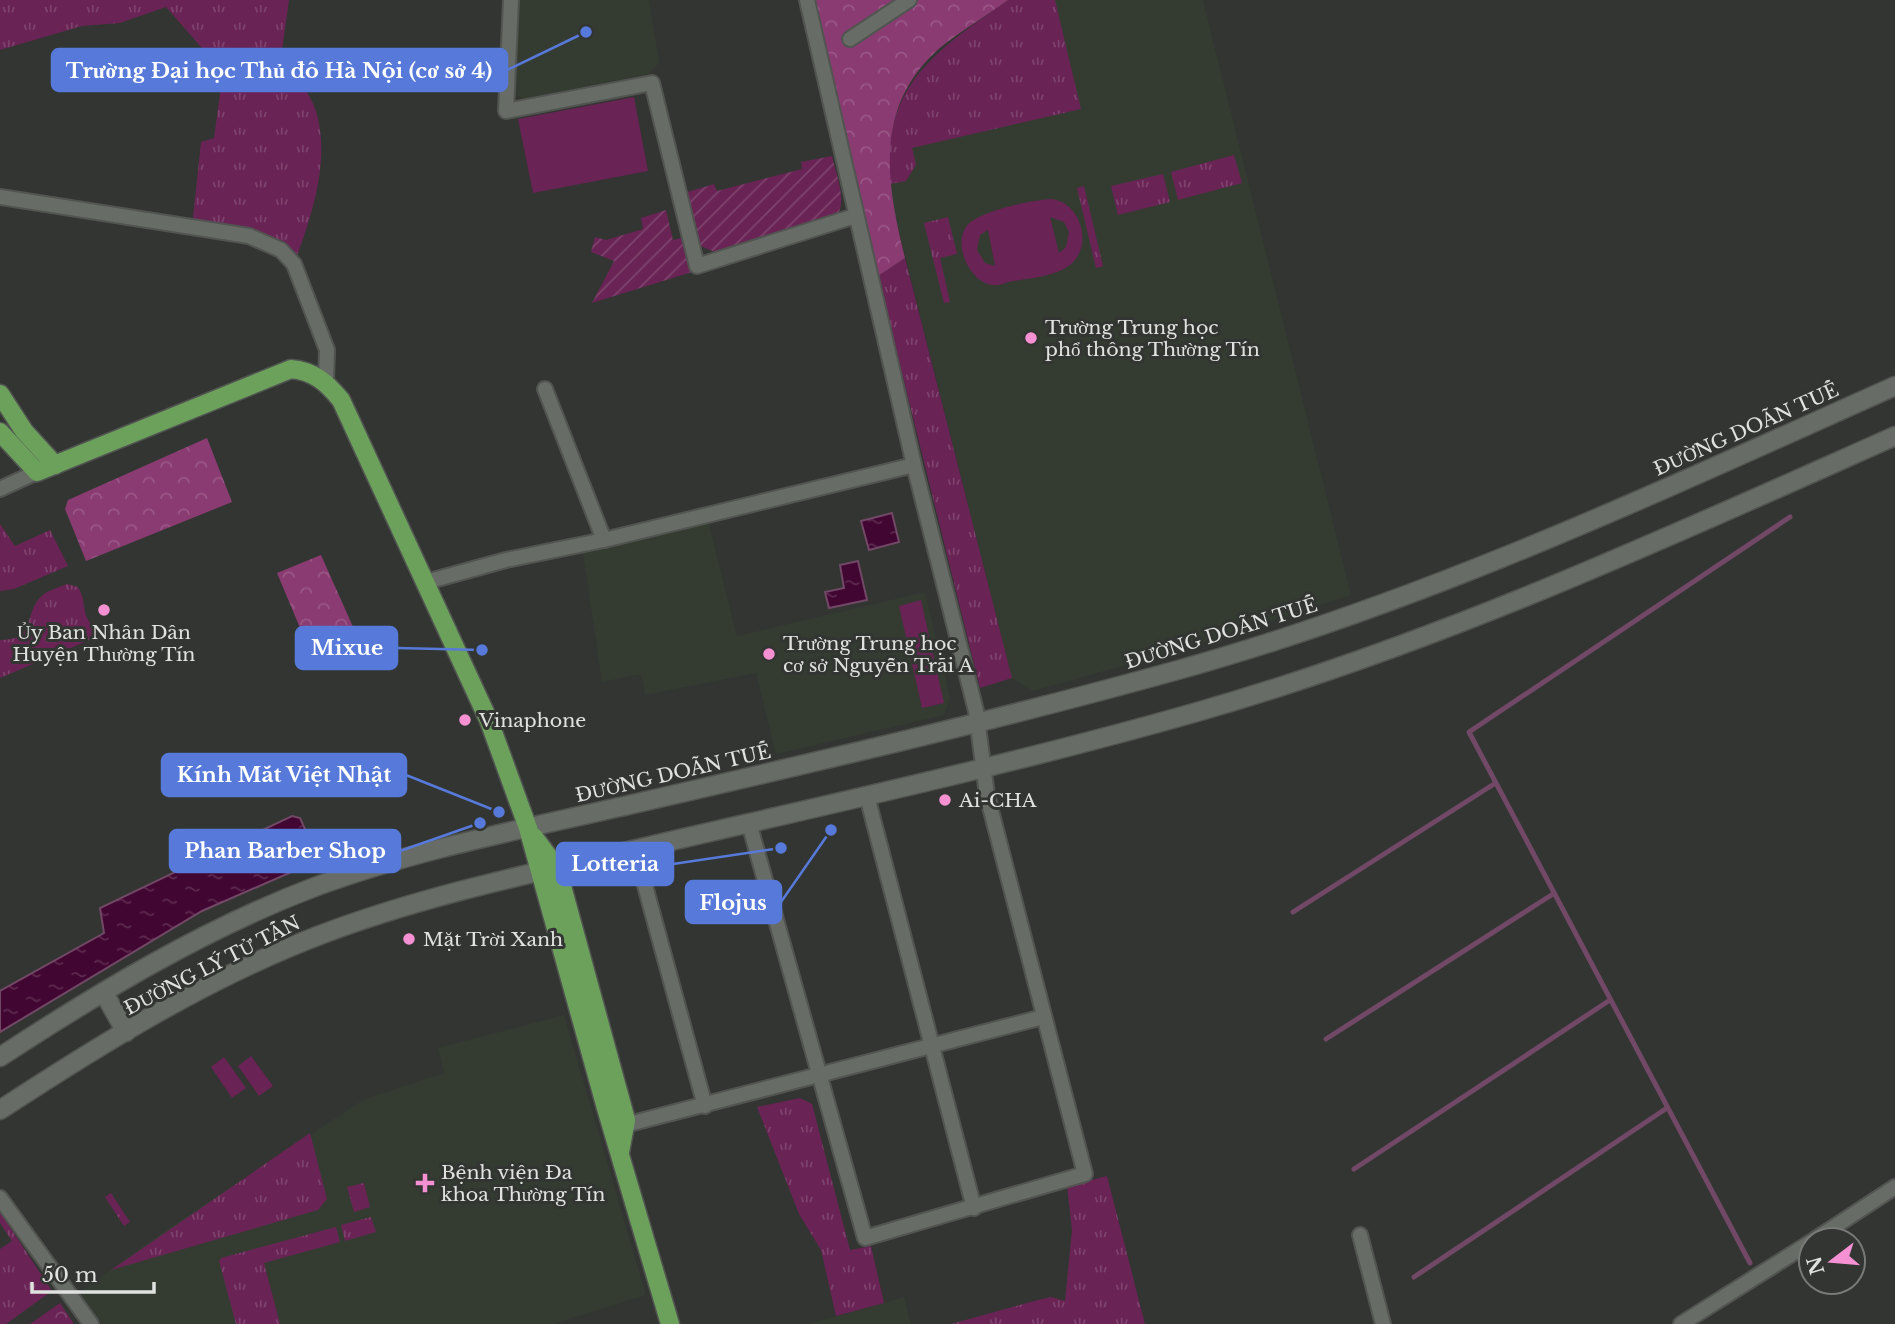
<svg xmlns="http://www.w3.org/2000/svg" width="1895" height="1324" viewBox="0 0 1895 1324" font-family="'Libre Baskerville',serif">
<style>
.built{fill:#343c32}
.grass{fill:url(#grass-tufts)}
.forest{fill:url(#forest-crowns)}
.park{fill:url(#park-crowns)}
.garden{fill:url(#garden-furrows)}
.pitch{fill:#692355;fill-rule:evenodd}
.water{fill:url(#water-ripples);stroke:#714866;stroke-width:2}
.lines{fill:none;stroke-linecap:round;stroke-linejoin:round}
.stream{stroke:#714866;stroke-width:5}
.minor-casing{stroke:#515450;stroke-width:18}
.tertiary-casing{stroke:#515450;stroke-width:21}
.primary-casing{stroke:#515450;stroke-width:21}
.minor{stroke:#686c66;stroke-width:14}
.tertiary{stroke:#686c66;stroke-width:18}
.primary{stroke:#6ca15c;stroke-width:18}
.poi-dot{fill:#f591d3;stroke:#323531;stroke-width:2.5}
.labels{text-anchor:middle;stroke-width:6;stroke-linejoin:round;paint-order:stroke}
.poi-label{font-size:19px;fill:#dfe2df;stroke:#323531;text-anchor:start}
.street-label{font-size:19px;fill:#dfe2df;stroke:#323531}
.leader{fill:none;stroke:#577ada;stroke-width:2.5}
.callout-dot{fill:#577ada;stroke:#323531;stroke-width:2.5}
.callout{fill:#577ada;stroke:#577ada;stroke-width:2.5}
.callout-label{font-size:21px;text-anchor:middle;font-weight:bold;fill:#fff}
</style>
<defs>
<pattern id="grass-tufts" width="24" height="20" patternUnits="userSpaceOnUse" patternTransform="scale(1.75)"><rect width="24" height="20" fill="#692355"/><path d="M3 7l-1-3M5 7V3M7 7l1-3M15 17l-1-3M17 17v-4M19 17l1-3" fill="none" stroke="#7e436d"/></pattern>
<pattern id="forest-crowns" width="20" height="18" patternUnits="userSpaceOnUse" patternTransform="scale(1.75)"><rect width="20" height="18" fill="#8a3b72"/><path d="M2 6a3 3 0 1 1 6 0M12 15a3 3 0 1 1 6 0" fill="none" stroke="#9a5786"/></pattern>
<pattern id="park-crowns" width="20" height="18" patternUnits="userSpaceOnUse" patternTransform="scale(1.75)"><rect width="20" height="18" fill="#692355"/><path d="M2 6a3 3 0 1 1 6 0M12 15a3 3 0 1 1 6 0" fill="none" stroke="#7e436d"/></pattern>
<pattern id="garden-furrows" width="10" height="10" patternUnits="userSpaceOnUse" patternTransform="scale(1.75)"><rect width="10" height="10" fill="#692355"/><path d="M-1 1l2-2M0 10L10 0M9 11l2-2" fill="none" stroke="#7e436d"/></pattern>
<pattern id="water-ripples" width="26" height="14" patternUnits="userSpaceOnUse" patternTransform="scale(1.75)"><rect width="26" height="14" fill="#420632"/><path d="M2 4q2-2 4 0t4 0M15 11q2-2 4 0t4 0" fill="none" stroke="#5d2a4f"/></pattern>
</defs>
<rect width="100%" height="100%" fill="#323531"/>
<g class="built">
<path d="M520,0H649L659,63L648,74L523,99L514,93Z"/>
<path d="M1008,0H1203L1351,595L1208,642L1033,691L1012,678L891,200L889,178Z"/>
<path d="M708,520L737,636L925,592L950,698L944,715L776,754L756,673L645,695L641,674L602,682L582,547Z"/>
<path d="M564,1015L646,1295L553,1324H101L79,1293L163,1232L363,1100L444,1073L438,1048Z"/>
<path d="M904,1297L911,1324H808L884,1303Z"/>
</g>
<g class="grass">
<path d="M0,0H289L281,57C292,73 310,92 316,111C331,161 311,218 294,264L281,250L192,227L201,142L214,138L223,72L166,7L120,23L82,26L0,50Z"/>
<path d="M1008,0H1055L1081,109L912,148L916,165L906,181L890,184C881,85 936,51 1008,0Z"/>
<path d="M1234,155L1242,183L1178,200L1171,172Z"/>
<path d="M1163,174L1170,202L1118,215L1111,186Z"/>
<path d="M1084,186L1103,266L1096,268L1077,188Z"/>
<path d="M948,217L957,254L940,258L950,302L944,303L924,223Z"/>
<path d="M905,258L1012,678L980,688L878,276Z"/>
<path d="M0,524L15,546L50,530L68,566L14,589L0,591Z"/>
<path d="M67,584L78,587C90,607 76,620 106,633L0,678V640C34,640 24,620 38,600C44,591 57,588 67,584Z"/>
<path d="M800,1098L812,1104L850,1250L871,1246L884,1303L836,1316L821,1250L799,1214L757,1107Z"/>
<path d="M310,1133L327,1199L318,1210L111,1270Z"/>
<path d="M1107,1176L1145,1324H951L1038,1300L1051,1297L1065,1301L1072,1230L1067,1186Z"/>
<path d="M364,1183L370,1207L354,1212L347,1187Z"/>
<path d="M111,1193L130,1222L124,1226L105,1197Z"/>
<path d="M0,1212L52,1291L6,1324H0V1249L12,1241L0,1223Z"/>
<path d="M371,1217L376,1232L345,1241L341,1225Z"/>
<path d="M336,1227L340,1242L264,1263L280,1324H236L219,1261L221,1258Z"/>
</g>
<g class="forest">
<path d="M811,0H1008C986,16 962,30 941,47C873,105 886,182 905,258L878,276Z"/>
<path d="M207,438L232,502L86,561L65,509L68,500Z"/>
<path d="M321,555L362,647L316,666L277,573Z"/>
</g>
<path class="park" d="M60,1303L74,1324H30Z"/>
<g class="garden">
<path d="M832,156C836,174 848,202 836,217L717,253L698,245L684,193L714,184L717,191L802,169L801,162Z"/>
<path d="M666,210L673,240L685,237L692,272L592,303L614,261L591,252L595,237L606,240L643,229L641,218Z"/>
</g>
<g class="pitch">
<path d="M634,97L648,171L533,193L518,119Z"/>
<path d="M1051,199C1081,202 1094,246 1070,265C1055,277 1028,278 1009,282C1005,283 998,286 994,285C970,284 953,245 966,227C977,211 1033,200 1051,199ZM1050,217L1064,222L1069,232L1066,247L1059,253ZM988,230L995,266L985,263L977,250L980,235Z"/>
<path d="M921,600L944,703L922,708L899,606Z"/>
<path d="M251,1056L273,1086L259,1096L238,1066Z"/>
<path d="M224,1057L246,1088L232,1098L211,1067Z"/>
</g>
<g class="water">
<path d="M892,513L899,542L869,550L861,521Z"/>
<path d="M858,561L867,600L829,608L825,592L844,588L840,565Z"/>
<path d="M292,816L300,818L319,860L202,911L0,1032V991L104,933L100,908Z"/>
</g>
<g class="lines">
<g class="stream">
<path d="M1293,912L1494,784"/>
<path d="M1326,1039L1553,894"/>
<path d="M1354,1169L1610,1000"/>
<path d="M1750,1263L1469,732L1790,517"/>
<path d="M1414,1277L1667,1108"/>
</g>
<defs>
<g id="minor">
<path d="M511,0L506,111L652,83L697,266L855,216"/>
<path d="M850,39L909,0"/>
<path d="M0,197L249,236L281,250L294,264L327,350L326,382"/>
<path d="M545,389L604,540L914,465"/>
<path d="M0,489L37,472"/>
<path d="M426,582L506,560L604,540"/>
<path d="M867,796L974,1208"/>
<path d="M749,823L865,1238L1085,1174L987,795L976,711L914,465L807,0"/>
<path d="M635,849L705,1106"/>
<path d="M625,1125L1043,1017"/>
<path d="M0,1198L91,1324"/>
<path d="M1360,1235L1383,1324"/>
<path d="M1814,1240L1895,1187"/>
<path d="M1681,1324L1811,1242"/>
</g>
<g id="tertiary">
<path d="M104,993L126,1032"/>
<path d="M0,1057C98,993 202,930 312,888C419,848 534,827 646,801C824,760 1002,719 1178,670C1427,601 1660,491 1895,386"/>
<path d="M0,1110C101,1044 207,978 320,935C427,894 543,871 654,845C835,803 1018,763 1197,712C1439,643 1666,538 1895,436"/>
</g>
<g id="primary">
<path d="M0,394L24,431L55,465"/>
<path d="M0,432L37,472L291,369C314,371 327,383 341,400L489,721L528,828L606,1108L670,1324"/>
<path d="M534,837L557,868L626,1120L620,1152"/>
</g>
</defs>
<use href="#minor" class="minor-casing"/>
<use href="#tertiary" class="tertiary-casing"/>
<use href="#primary" class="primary-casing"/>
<use href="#minor" class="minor"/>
<use href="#tertiary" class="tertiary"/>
<use href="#primary" class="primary"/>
</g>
<g class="poi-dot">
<circle cx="1031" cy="338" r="7"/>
<circle cx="104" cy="610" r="7"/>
<circle cx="769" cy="654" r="7"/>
<circle cx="465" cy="720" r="7"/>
<circle cx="945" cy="800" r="7"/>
<circle cx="409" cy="939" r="7"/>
<path d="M421.5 1172.5h7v7h7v7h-7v7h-7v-7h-7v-7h7z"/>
</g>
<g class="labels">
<g class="poi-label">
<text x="1045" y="334">Trường Trung học<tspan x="1045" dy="22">phổ thông Thường Tín</tspan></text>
<text x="104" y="639" text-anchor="middle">Ủy Ban Nhân Dân<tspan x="104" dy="22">Huyện Thường Tín</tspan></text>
<text x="783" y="650">Trường Trung học<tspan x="783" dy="22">cơ sở Nguyễn Trãi A</tspan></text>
<text x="479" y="727">Vinaphone</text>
<text x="959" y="807">Ai-CHA</text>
<text x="423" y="946">Mặt Trời Xanh</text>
<text x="441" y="1179">Bệnh viện Đa<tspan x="441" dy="22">khoa Thường Tín</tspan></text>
</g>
<g class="street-label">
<text transform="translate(1746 429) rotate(-24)" y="7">ĐƯỜNG DOÃN TUẾ</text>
<text transform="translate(1221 633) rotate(-17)" y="7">ĐƯỜNG DOÃN TUẾ</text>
<text transform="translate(673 773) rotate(-13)" y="7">ĐƯỜNG DOÃN TUẾ</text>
<text transform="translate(212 965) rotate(-27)" y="7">ĐƯỜNG LÝ TỬ TẤN</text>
</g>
</g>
<path class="leader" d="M586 32L507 70M482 650L397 648M499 812L406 775M480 823L400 851M781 848L673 864M831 830L781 902"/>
<g class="callout-dot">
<circle cx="586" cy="32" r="7"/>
<circle cx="482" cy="650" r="7"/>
<circle cx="499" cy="812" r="7"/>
<circle cx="480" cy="823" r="7"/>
<circle cx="781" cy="848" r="7"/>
<circle cx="831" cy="830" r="7"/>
</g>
<g class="callout">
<rect x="52" y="49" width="455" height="42" rx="7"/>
<rect x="296" y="627" width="101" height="42" rx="7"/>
<rect x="162" y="754" width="244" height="42" rx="7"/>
<rect x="170" y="830" width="230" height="42" rx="7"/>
<rect x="557" y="843" width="116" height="42" rx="7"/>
<rect x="686" y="881" width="95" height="42" rx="7"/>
</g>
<g class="callout-label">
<text x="279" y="78">Trường Đại học Thủ đô Hà Nội (cơ sở 4)</text>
<text x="347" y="655">Mixue</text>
<text x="284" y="782">Kính Mắt Việt Nhật</text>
<text x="285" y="858">Phan Barber Shop</text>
<text x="615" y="871">Lotteria</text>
<text x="733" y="910">Flojus</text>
</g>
<g transform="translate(1832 1261) rotate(254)"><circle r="33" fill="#323531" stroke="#777a77" stroke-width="2"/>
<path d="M0-5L12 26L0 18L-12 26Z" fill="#f591d3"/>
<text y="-10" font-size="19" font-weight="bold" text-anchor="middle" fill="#dfe2df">N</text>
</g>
<path d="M32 1282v10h122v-10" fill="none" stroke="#dfe2df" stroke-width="3.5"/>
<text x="42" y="1282" font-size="21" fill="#dfe2df" stroke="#323531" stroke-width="5" paint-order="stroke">50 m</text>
</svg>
